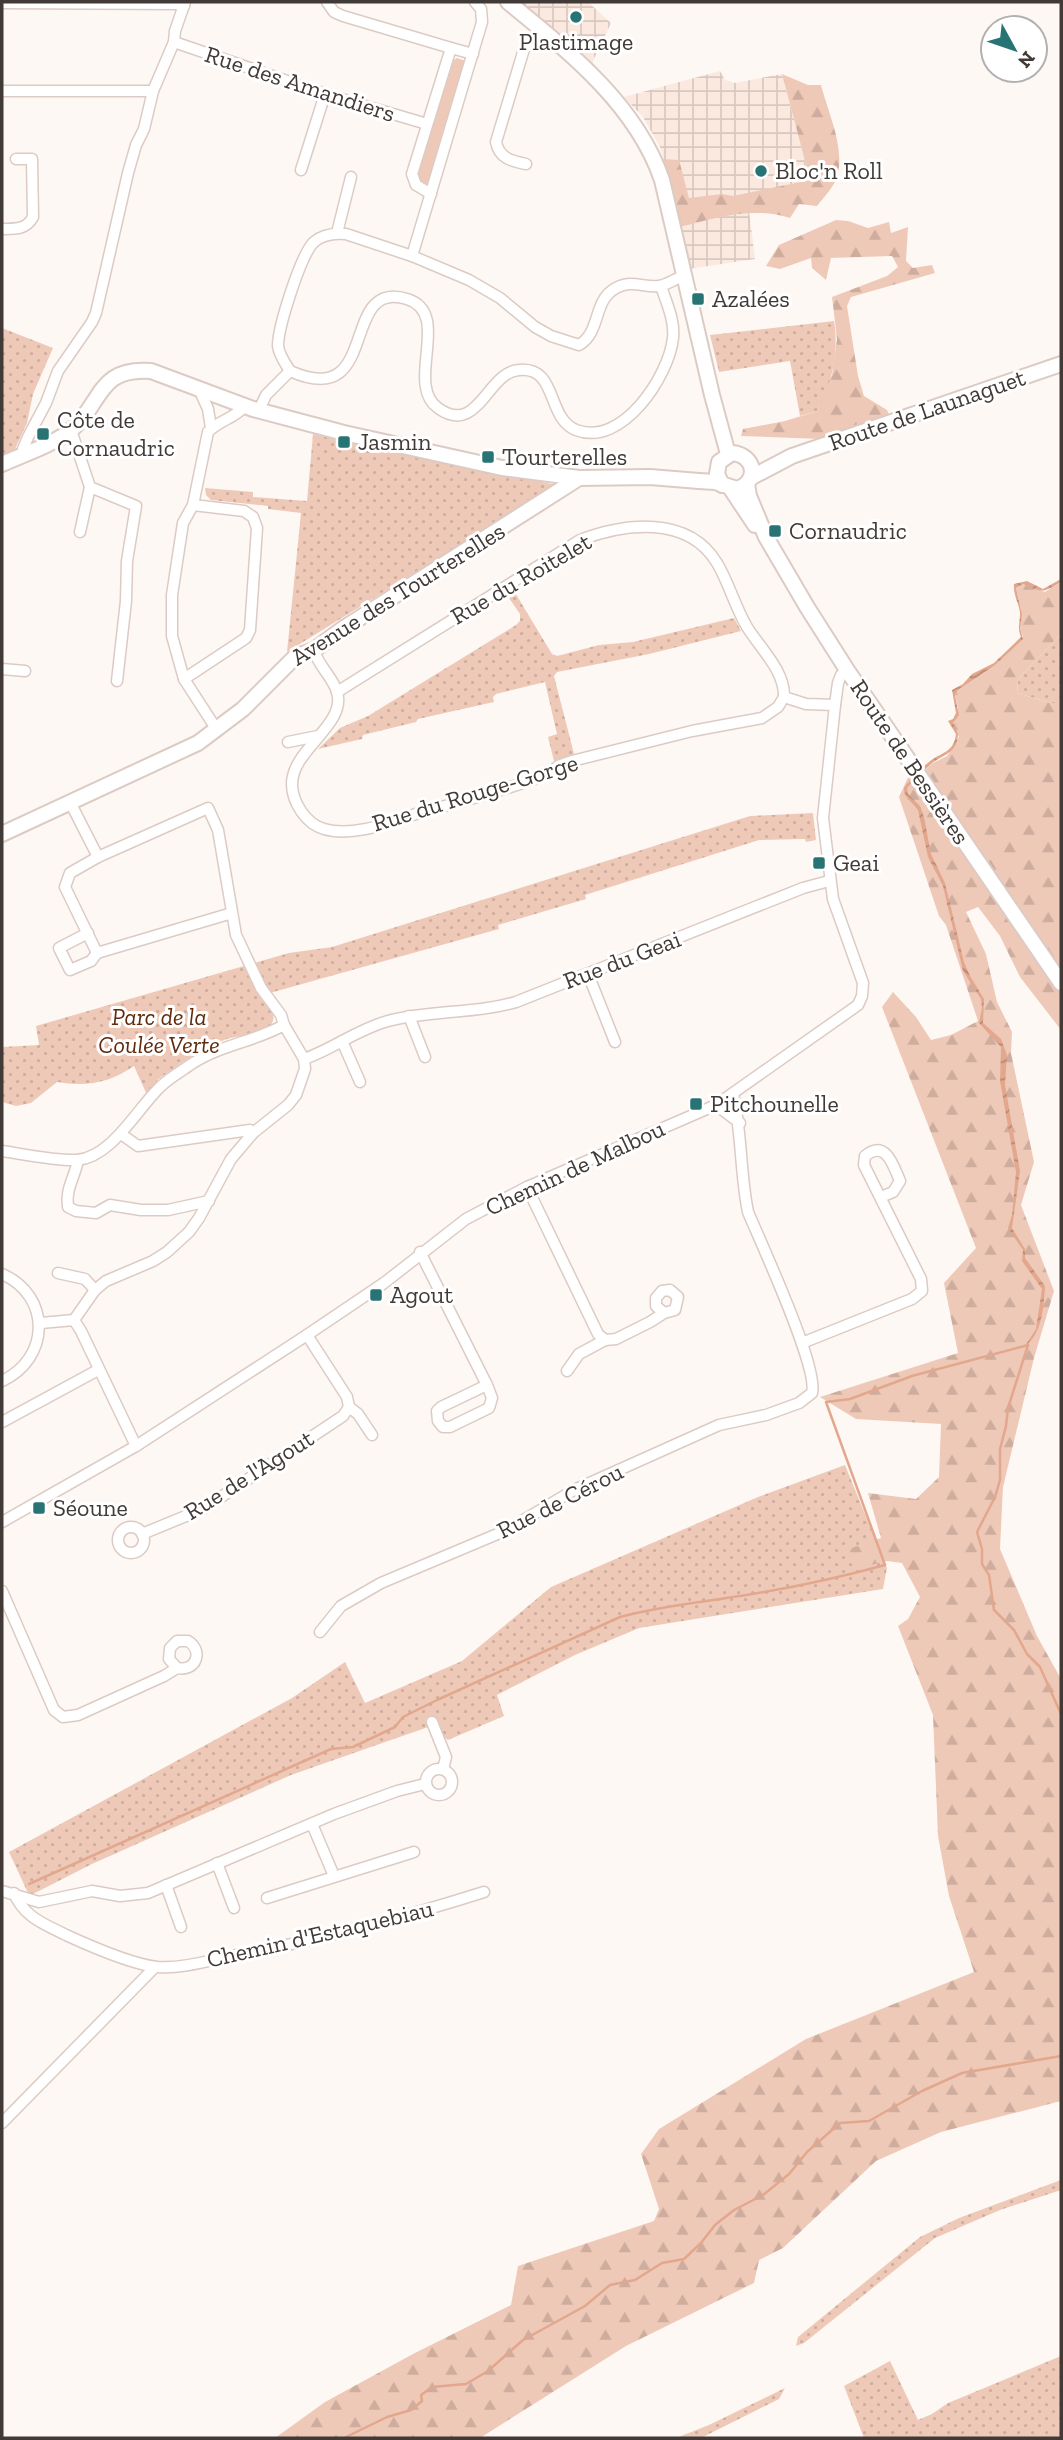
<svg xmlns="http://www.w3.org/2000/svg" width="1063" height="2440" viewBox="0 0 1063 2440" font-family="'Zilla Slab',serif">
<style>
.industrial{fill:url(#industrial-grid)}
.green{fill:url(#green-dots)}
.forest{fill:url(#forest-firs)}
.pitch{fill:#efc9b8}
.water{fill:url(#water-waves)}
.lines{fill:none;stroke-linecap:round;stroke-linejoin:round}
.stream{stroke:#e2a78c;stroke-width:2.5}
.street-casing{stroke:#dccbc4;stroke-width:13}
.secondary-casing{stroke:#dccbc4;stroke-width:18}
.street{stroke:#fff;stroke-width:10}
.secondary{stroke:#fff;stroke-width:14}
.poi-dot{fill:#287374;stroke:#fff;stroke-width:2.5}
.labels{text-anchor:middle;stroke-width:6;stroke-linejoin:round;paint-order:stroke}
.poi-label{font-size:24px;fill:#413a37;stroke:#fff;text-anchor:start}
.street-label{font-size:24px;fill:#413a37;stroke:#fff}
.park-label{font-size:24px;font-style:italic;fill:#602a0c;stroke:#fff}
</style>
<defs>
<pattern id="industrial-grid" width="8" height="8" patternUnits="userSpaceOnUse" patternTransform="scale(1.75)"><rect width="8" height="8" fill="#fbe8df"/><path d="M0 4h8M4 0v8" fill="none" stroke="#d8c8c0"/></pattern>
<pattern id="green-dots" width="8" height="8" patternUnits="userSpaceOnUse" patternTransform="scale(1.75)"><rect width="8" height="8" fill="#efc9b8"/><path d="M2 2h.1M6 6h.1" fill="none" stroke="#cead9f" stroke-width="1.8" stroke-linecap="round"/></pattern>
<pattern id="forest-firs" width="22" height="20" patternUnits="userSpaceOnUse" patternTransform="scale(1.75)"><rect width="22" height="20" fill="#efc9b8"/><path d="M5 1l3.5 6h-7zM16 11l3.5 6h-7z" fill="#cead9f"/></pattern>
<pattern id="water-waves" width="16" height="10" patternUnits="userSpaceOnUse" patternTransform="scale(1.75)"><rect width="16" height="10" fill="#e2a78c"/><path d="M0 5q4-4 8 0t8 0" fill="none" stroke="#b98973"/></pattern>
</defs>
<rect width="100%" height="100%" fill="#fef8f4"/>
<g class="industrial">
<path d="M521,2H588L611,23L591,65Z"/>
<path d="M720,71L725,80L735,83L782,74L810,180L747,194L755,259L689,269L660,147L643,117L624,97Z"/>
</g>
<g class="green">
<path d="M834,321C839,351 832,384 818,411L800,416L790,361L719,372L710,335Z"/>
<path d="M2,328L53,348L33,394L27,423L15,449L2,455Z"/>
<path d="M313,434L556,485L287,652L301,513L268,509V506L211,500L206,495L205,488L253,492V497L307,501Z"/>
<path d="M514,591L552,654L557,656L599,645L633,642L734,618L741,631L649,654L557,672L554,676L574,754L554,761L548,737L557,734L545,682L496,694L493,697L494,702L418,719L416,722L363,735L362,739L318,749L340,728L368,716L516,625L520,621V614L507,595Z"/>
<path d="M1061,634V703H1051L1017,693L1018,679Z"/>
<path d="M813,813L816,840L806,842L805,839L759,840L585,895L586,899L498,925L499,929L259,996C264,1004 278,1012 272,1023C265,1036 240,1035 227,1039C202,1047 179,1065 157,1080V1085L147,1095L134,1066C110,1083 86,1087 57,1082L31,1103L16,1106L2,1102V1047L39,1045L36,1026L289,953L332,947L750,816Z"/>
<path d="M845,1465L887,1568L883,1589L639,1628L575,1655L497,1695L504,1716L448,1740L431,1726L291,1775L92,1864L33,1894L28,1893L9,1852L292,1698L345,1662L365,1703L462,1661L551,1587L758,1497Z"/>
<path d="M1061,2180V2190L1000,2210L935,2238L804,2343L796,2346L798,2337L920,2237L959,2218Z"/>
<path d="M1061,2356V2438H864L844,2386L890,2361L918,2420L932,2414L948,2403Z"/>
<path d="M785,2388L779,2399L701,2438H676L709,2425Z"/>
</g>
<g class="forest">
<path d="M782,74L808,85H821C828,112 844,145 838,173C836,185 824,197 817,206L799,204L790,218C752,206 716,218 679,227L663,159L679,160L689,198L722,194L733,196L810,180Z"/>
<path d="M836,220L848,221L868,228L889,222L891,233L908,227L906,261L913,268L932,265L935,273L851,297L847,306L858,376L864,396L887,410L890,417L820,439L741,436L743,429L785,421L818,411L832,375L837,339L832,297L887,276L898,267L892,256L831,258L826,280L812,268L811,258L780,269L766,266L779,245Z"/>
<path d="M1061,582V634L1018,679L1017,693L1051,703H1061V972L923,772L933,763L947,756L959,737L953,725L958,708L955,696L958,690L994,666L1023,637L1020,628L1021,609L1016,588L1023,584L1045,592Z"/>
<path d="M910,773L1061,994V1030L1020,977L1000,936L978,907L966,912L986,954L997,1002L1012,1032L1011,1053L1034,1162L1021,1205L1054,1291L1034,1358L1003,1487L1000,1549L1037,1636L1061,1679V2101L941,2132L876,2161L783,2248L759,2260L754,2283L626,2346L480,2438H275L325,2402L413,2354L511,2305L518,2266L654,2221L659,2209L641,2154L659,2129L806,2039L974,1972L949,1896L938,1836L933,1715L898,1626L908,1619L920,1597L902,1563L887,1561L863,1567L852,1562L846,1550L881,1538L868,1493L916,1499L939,1477L941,1424L856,1419L820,1397L958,1353L944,1283L976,1248L882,1007L893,992L916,1017L931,1040L951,1035L978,1021L946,925L939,916L899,797Z"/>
</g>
<path class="pitch" d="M457,58L466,61L433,180L427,185L419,183L416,178L451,62Z"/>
<path class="water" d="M1061,579V582C1043,593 1043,593 1023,584L1016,588L1022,614L1020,628L1023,639L994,666L958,690L955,696L959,715L953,723L958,734C957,756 940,754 928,767C921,773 913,781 907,788L908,794L920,806L924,817L931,854L945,883L964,962L970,976L984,999L983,1023L1001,1039L1007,1055L1005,1085L1020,1171L1012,1228L1025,1249V1258L1045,1286C1044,1305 1042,1335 1025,1346L1036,1329L1042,1289L1022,1261L1023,1250L1008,1228L1012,1215L1016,1172L1000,1081L1001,1047L979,1023L982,1008L981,999L963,971L943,886L928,857L918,810L905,795L904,788C910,779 920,769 929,762C941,752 954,753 956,734L948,721L953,719L956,713L952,690L963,684L972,674L994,663L1021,637C1017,628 1020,623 1020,613C1019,603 1013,595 1014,584L1027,581L1043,589Z"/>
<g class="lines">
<g class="stream">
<path d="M1028,1345L1008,1408L1006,1426L1000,1449V1480L995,1497L977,1532L982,1549V1564L989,1575L994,1610L1014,1630L1027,1654L1040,1667L1061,1714"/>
<path d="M29,1884L331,1749L353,1747L395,1727L403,1717L437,1700L620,1617C667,1604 716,1601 764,1592C805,1585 845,1576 885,1565L826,1402L850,1399L912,1376L1028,1345"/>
<path d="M344,2438L387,2417L411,2410L422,2401L421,2395L432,2387L466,2384L488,2371L523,2340L585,2306L610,2285L635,2280L662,2263L684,2259L701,2243L715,2225L734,2210L763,2195L789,2174L807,2152L840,2123L869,2121L922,2091L962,2073L1061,2056"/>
</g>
<defs>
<g id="street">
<path d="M327,2L334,12L343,16L451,48L412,174L416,185L431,194"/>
<path d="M2,3L176,4L184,6"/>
<path d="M174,42L325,94L427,124"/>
<path d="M451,48L473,54"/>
<path d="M2,91H153"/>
<path d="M526,164C511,161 499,158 496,142L524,49L543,30"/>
<path d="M301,170L325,94"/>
<path d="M2,229C15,229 26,230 33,217L32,159H16"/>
<path d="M337,233L351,177"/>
<path d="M412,256L482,22L481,9L475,2"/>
<path d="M290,371C382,412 338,278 407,299C453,313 404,384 438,408C478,437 487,372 519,370C558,366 546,418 576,430C622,448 669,376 673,338C675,320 666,302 661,286"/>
<path d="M199,389L208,409L211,428"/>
<path d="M259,410L266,395L290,371C285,363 279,355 278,346C278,327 301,254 314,242C323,234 335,233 346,234L412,256L469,280L500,298L535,327L551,336L579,345C602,331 592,301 616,288C631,279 644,288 659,286C667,285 676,278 684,276"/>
<path d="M71,430L90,487L136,506L127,561L126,601L117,681"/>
<path d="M24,454L23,449L28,437L46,403L58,371L92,322L96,313L128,173L136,145L144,129L153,91L174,42L175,31L185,2"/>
<path d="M80,532L90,487"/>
<path d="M314,650C318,666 333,677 337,692C347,725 292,749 292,784C292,802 306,824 324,829C354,838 393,821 422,812C465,801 508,789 549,774L558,766L572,761L692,731L762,718L778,707L784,697"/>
<path d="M2,669L25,671"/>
<path d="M184,679L246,638L250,630L257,528L253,517L244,511L193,505"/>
<path d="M337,692L580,540C625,523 688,515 717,563C729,583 735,607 747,627C760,648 785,671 784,697L806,704L835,705"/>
<path d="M217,730L184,679L172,636V595L183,523L193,505L208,432C219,420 234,419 245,406"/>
<path d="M288,742L318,736"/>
<path d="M70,802L98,857"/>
<path d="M88,933L59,948L70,970L91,961L97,953"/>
<path d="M588,974L615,1042"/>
<path d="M409,1016L425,1057"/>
<path d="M342,1041L360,1082"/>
<path d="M304,1059C333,1049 358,1029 388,1021C430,1010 474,1014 516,1002L803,888L829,881"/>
<path d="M716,1105L740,1123"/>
<path d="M121,1134L138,1146L250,1130L253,1133"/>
<path d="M2,1151C23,1154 56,1161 77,1160C112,1157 137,1109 160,1087C168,1079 180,1072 190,1065C219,1045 254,1042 284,1025"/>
<path d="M78,1160C75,1177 65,1189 68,1207L76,1211L96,1213L110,1205L141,1210H168L209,1201"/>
<path d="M527,1187L598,1334L605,1340L579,1354L567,1371"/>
<path d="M420,1252L487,1385L492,1398L489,1408L450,1427H443L438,1421L437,1411L441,1407L487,1385"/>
<path d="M58,1273L85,1279L95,1290"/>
<path d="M2,1274C52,1296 50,1359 2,1381"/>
<path d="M74,1320L95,1290L106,1281L153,1261L167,1252L189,1232L199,1218L231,1159L253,1133L288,1105L296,1095L305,1069L304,1059L284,1025L281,1015L261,988L236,935L218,830L208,808L98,857L70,873L65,887L97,953L232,913"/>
<path d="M41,1323L74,1320L81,1331L136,1446"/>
<path d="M605,1340L616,1339L650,1322L664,1313L675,1310L678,1297L670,1290L662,1291L656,1298V1306L664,1313"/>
<path d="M802,1343L912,1299L922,1291L921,1279L864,1165L865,1156C886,1139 893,1165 900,1181L893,1192L881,1197"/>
<path d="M349,1407L358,1414L372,1435"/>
<path d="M2,1422L98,1370"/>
<path d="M2,1522L136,1446L307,1335L384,1283L466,1219L527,1187L716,1105L858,1005L862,996L863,983L833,899L823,818L835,705L838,683L841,675L847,670"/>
<circle cx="131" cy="1540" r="13"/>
<path d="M142,1534L203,1509L343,1416L349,1407L347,1397L307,1335"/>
<path d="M2,1591L54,1710L63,1717L78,1715L164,1676L177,1668C196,1672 204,1651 188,1641H177L170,1648L169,1659L177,1668"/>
<path d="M320,1632L341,1606L381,1583L507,1530L574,1490L719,1425L766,1415L799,1403L812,1393C819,1368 761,1243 748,1212C740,1173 742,1133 733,1094"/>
<path d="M432,1722L446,1757L443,1769"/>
<circle cx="439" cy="1782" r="13"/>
<path d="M312,1824L334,1876"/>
<path d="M217,1863L234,1908"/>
<path d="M166,1885L181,1927"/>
<path d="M2,1891L39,1902L92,1891L120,1896L148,1893L334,1814L397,1791L425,1784"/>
<path d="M14,1893C24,1917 44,1924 66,1935C90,1946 131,1964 157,1967C182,1969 211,1960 236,1955C320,1940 402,1918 484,1892"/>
<path d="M267,1898L414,1852"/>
<path d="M2,2123L155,1967"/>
</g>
<g id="secondary">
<path d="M508,2C568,51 636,104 662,180L712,395L728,454"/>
<path d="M2,464C24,454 50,446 70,431C103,404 96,367 151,371L253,409L344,433L502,468L579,478L650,477L699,481L715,482L737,489C759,482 756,455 732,453L719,462L717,474L722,485"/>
<path d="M752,477L792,456L1061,364"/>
<path d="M747,484L749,496L766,537L807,607L847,670L1061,983"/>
<path d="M731,489L755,525"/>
<path d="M2,834L198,743L243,709L295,657L314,650L344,628L579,478"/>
</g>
</defs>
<use href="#street" class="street-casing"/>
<use href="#secondary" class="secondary-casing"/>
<use href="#street" class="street"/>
<use href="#secondary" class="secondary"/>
</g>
<g class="poi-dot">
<circle cx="576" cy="17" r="7"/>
<circle cx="761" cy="171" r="7"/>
<rect x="691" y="292" width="14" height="14" rx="3.5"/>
<rect x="36" y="427" width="14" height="14" rx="3.5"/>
<rect x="337" y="435" width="14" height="14" rx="3.5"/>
<rect x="481" y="450" width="14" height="14" rx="3.5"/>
<rect x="768" y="524" width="14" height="14" rx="3.5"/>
<rect x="812" y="856" width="14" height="14" rx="3.5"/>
<rect x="689" y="1097" width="14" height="14" rx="3.5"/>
<rect x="369" y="1288" width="14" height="14" rx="3.5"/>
<rect x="32" y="1501" width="14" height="14" rx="3.5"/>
</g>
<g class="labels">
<g class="poi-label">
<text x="576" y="50" text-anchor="middle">Plastimage</text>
<text x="775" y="179">Bloc'n Roll</text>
<text x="712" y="307">Azalées</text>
<text x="57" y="428">Côte de<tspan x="57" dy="28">Cornaudric</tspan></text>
<text x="358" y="450">Jasmin</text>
<text x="502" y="465">Tourterelles</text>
<text x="789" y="539">Cornaudric</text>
<text x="833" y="871">Geai</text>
<text x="710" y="1112">Pitchounelle</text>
<text x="390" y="1303">Agout</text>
<text x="53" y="1516">Séoune</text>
</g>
<g class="street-label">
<text transform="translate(300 84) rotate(18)" y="8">Rue des Amandiers</text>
<text transform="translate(927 410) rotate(-19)" y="8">Route de Launaguet</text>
<text transform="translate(521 579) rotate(-30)" y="8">Rue du Roitelet</text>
<text transform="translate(398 594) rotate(-32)" y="8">Avenue des Tourterelles</text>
<text transform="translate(910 762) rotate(56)" y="8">Route de Bessières</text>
<text transform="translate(475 793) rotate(-17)" y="8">Rue du Rouge-Gorge</text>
<text transform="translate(622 960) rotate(-21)" y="8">Rue du Geai</text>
<text transform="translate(575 1168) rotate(-25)" y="8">Chemin de Malbou</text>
<text transform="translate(249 1475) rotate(-32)" y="8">Rue de l'Agout</text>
<text transform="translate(560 1501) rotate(-27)" y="8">Rue de Cérou</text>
<text transform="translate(320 1934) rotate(-13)" y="8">Chemin d'Estaquebiau</text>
</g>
<g class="park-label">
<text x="159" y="1025">Parc de la<tspan x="159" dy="28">Coulée Verte</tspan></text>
</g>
</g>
<rect width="1063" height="2440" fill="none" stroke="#413a37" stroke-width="7"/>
<g transform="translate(1014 49) rotate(130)"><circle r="33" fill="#ffffff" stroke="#b3b0af" stroke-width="2"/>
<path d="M0-5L12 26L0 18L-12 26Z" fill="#287374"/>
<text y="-10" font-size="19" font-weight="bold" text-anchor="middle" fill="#413a37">N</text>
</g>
</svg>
